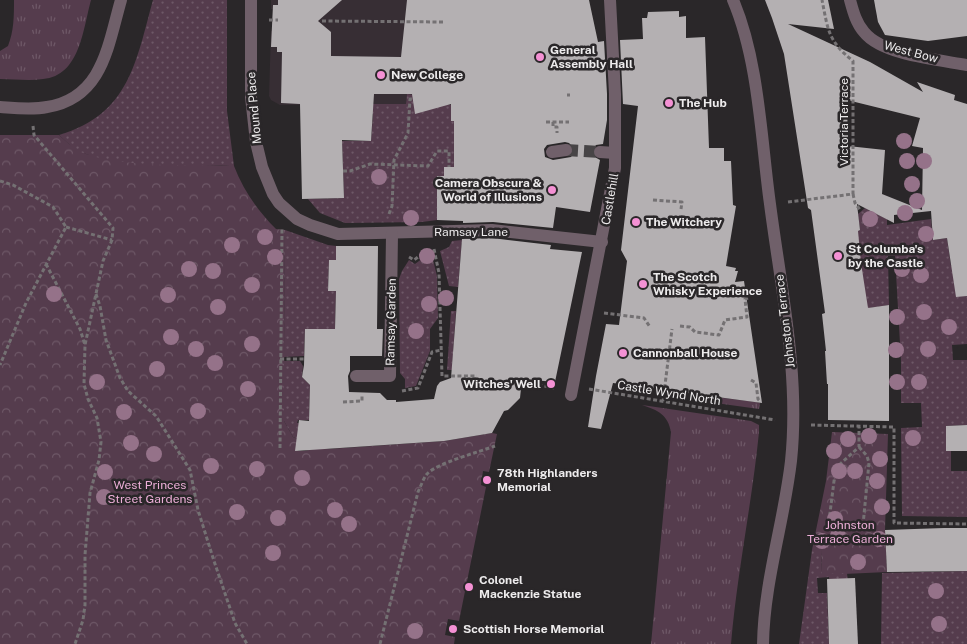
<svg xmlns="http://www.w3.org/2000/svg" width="967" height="644" viewBox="0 0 967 644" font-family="'Public Sans',sans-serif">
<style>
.built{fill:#372e34}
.grass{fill:url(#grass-tufts)}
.forest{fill:url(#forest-crowns)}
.garden{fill:url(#garden-dots)}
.building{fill:#b4b0b2;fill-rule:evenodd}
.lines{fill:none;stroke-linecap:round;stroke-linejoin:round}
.minor-tunnel{stroke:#474446;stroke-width:12;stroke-dasharray:12 6;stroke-linecap:butt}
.path{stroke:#747173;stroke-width:3;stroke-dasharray:4 2.5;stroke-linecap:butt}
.minor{stroke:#70606a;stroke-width:12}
.tree{fill:#957289}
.poi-dot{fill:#f491d4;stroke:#2a2729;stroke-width:2}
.labels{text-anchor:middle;stroke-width:5;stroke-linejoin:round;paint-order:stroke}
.poi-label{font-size:12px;font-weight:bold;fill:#edebec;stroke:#2a2729;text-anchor:start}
.street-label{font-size:12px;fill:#edebec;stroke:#2a2729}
.park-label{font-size:12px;fill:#edafd8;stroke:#2a2729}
</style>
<defs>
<pattern id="grass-tufts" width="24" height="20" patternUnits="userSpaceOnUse" patternTransform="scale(1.25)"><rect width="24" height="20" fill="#553c4d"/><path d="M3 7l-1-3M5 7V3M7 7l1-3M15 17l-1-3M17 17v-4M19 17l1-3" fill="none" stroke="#6e5867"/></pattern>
<pattern id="forest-crowns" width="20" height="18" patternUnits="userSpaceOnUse" patternTransform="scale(1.25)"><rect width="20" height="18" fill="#553c4d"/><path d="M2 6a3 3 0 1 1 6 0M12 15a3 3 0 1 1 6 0" fill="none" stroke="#6e5867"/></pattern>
<pattern id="garden-dots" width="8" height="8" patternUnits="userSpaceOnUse" patternTransform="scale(1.25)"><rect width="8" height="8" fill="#553c4d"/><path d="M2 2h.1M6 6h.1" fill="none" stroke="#6e5867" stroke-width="1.8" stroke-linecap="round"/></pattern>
</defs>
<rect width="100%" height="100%" fill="#2a2729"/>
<!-- built -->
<polygon class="built" points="271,0 483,0 499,174 444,176 444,167 454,167 454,121 451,121 451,105 432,104 407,95 406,104 280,105 271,100 269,96 271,31 277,31 278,9 271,9"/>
<!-- grass -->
<g class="grass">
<path d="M14,0h77c-8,29 -11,76 -48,79 -14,2 -29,0 -43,0v-28l8,-5c6,-15 6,-30 6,-46z"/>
<polygon points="691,394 756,402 760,403 759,409 694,400"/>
<path d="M642,405l109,16 8,4v7c-7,71 -22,141 -28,212h-80l20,-212c-3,-17 -13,-22 -29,-27z"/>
</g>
<!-- forest -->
<g class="forest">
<path d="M0,135h59l10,9 17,10 59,9 89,3c9,24 24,45 42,63l9,1 -1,191 9,16 7,3 -4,4 2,7c11,1 17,-5 31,-2l115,-8 48,-8 5,1 -8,38 -6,-1 -2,14 5,2 -27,134 -11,-2 -3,16 10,2 -1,7h-454z"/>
<polygon points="832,432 888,434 885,530 887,572 822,575 821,550 812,550 826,481"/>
</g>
<!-- garden -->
<g class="garden">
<path d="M153,0h74v111l7,55c-39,-1 -124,2 -157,-16 -7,-4 -12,-10 -18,-15 71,-21 77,-74 94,-135z"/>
<polygon points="407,94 414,95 431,104 451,105 451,120 454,121 454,167 445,167 444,176 437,176 437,220 422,222 345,223 320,213 308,199 344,198 342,141 371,141 373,114 354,114 354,104 406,104"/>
<polygon points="865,208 887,219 887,225 931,219 933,240 947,238 951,266 967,264 967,344 952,345 953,360 967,360 967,425 946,426 946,451 951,451 951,471 967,471 967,517 902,516 901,428 922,427 921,403 901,403 901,361 895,256 888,256 889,305 864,309 863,278 858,263 862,262 861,259 858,260 859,244 854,231 860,230 858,214"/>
<polygon points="285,230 328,245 336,246 336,260 329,260 328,291 336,291 335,329 305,329 304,356 284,357"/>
<polygon points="462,240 458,287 449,286 440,251 449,247 452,241"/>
<polygon points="431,252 437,276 438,318 430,329 430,351 416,386 405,388 405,379 400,373 399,279 402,271 409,260 415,264"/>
<polygon points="451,311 456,311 452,370 447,370"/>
<polygon points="284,361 300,361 303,366 302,377 310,385 309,420 298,420 297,423 300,423 300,440 293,437 284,421"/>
<polygon points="821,549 822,574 847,573 848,584 830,585 829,577 817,578 818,593 827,593 829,644 799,644 812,550"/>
<polygon points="967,571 967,644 881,644 882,573"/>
</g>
<!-- building -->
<g class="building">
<path d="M278,0h64l-24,21 13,11v24l70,1 6,-57h182l9,42 6,-1 3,53v26l-4,24 -7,1 -4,6 1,5 7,4 -10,52 -34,-5 -3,21 -60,-6 -30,1v-2l-26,-1v-44h7v-9h10v-46h-3v-17l-36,10 -3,-20h-38l-3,47 -29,-1 2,58 -42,1 -2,-95 -19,-1 1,-51h-5v-5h-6l2,-42h5zM565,142l4,1 5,5v5l-3,4 -18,3 -8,-3 -1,-8 3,-4z"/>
<path d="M765,0h63l6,29 -46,-5 82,38 53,30 -6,-10 38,13 -1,5 13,4v192l-11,1 -9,-59 -14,2 -2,-29 -37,4v8l-37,-19 3,26 -2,1 3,32 7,45 21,-3v116l-61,-1v-36h-1l-2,-33h1l-4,-37 3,-1 -14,-103 -3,-2 -24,-154 -12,-36zM847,100l73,18 -8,28 11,2 -1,62 -40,-16 3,-44 -37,-4z"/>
<polygon points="874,0 967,0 967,36 928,41 885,35 878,22"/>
<polygon points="679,11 679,17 686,16 686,38 705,37 709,148 724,148 724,161 731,161 733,205 736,206 726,266 736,268 735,271 738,271 735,282 744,281 762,403 613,383 601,429 588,427 596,376 606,324 619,325 627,261 621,250 638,106 623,104 620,40 643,39 642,18 647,18 648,12"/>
<polygon points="492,238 551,245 550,249 582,252 555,382 522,379 520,398 508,410 504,411 492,433 444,441 295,451 299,420 309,421 310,385 302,377 304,365 305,329 335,329 336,291 328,291 329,260 336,260 336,246 378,246 377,329 383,329 382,356 350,356 350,371 348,376 349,392 380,393 387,400 396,400 396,402 434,399 437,386 440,382 451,378 462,239"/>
<polygon points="967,425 967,451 946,451 946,426"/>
<polygon points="944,528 967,528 967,571 887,572 885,530"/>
<polygon points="855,578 858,644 829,644 827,579"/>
</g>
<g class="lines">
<!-- minor-tunnel -->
<polyline class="minor-tunnel" points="566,150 600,152"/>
<!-- path -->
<g class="path">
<polyline points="269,20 278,20"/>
<polyline points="322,21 445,22"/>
<polyline points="567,95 570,95"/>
<polyline points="546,122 569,122"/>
<polyline points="553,122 553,127 557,127 557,133"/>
<polyline points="33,126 34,135 113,228 112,240 103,261 85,345 84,384 88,399 97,418 101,442 99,460 90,493 85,555 85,605 83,620 75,644"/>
<polyline points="343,171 350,171 370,164 428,166 437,151 449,151 449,167"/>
<polyline points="0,181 13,185 53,207 66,227 26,303 0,365"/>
<polyline points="853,194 855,203 861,211"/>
<polyline points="653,200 682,202 681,209"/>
<path d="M788,202l65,-8v-133c-25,-20 -25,-31 -31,-61"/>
<polyline points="389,214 392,206 394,160 408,133 410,99 414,99"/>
<polyline points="66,227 112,240"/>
<polyline points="434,249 439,273 442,376 477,376"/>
<polyline points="409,257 414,260 426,251"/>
<polyline points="46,264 80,329 85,345"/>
<polyline points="96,294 100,306 106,340 120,378 128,391 156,416 190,470 198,510 214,561 235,623 247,644"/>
<polyline points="604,313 644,318 650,327"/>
<polyline points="680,326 690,327 695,332 719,335 725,320 747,317 745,299 748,298"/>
<polyline points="649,350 649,353 669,353"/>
<polyline points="280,359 305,359"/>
<polyline points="751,380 756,383 758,399 760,401"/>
<polyline points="519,381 554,388"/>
<polyline points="589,389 775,420"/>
<polyline points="402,391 418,388 432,352 441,350"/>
<polyline points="663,401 672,329"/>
<polyline points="343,402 362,401 362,394"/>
<polyline points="811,425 894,427 894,523 967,524"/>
<polyline points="859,447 867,456 869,463 863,525"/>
<polyline points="280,448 282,229"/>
<polyline points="835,526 829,521 834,481 838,466 859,447 859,427"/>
<path d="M380,644l38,-152c3,-6 5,-13 9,-18 10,-11 52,-22 68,-28"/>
</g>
<!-- minor -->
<g class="minor">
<polyline points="251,0 251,97 256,142 262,167 273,194 279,203 297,219 310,225 338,234 492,230 602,242"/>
<path d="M733,0c26,61 28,139 37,204 11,85 30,171 21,257 -7,61 -27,121 -28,183"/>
<path d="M850,0c3,11 6,23 14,32 18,23 75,28 103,33"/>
<path d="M0,107c15,1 32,3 47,0 56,-9 61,-62 74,-107"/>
<polyline points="552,152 566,150"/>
<polyline points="600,152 615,153"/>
<polyline points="356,376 390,376 392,234"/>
<polyline points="571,395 615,168 615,94 610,0"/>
</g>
</g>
<!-- trees -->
<g class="tree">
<circle cx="904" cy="141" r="8"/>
<circle cx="907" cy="161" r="8"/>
<circle cx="924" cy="161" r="8"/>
<circle cx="379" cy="177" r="8"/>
<circle cx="912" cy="184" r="8"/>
<circle cx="917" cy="201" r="8"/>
<circle cx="905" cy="213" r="8"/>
<circle cx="411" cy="218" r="8"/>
<circle cx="870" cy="219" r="8"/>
<circle cx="926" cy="234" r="8"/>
<circle cx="265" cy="237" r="8"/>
<circle cx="232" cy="245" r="8"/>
<circle cx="427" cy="256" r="8"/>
<circle cx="275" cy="257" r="8"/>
<circle cx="189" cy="269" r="8"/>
<circle cx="902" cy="269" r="8"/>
<circle cx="213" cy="271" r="8"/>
<circle cx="921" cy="275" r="8"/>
<circle cx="252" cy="285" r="8"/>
<circle cx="54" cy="294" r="8"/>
<circle cx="168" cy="295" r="8"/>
<circle cx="446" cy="298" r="8"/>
<circle cx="429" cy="304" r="8"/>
<circle cx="218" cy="307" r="8"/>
<circle cx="924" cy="312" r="8"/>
<circle cx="897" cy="317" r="8"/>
<circle cx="949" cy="327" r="8"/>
<circle cx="416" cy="331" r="8"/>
<circle cx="171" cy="337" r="8"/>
<circle cx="252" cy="344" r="8"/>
<circle cx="196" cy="349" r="8"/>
<circle cx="928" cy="349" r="8"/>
<circle cx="896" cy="350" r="8"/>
<circle cx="215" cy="363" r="8"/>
<circle cx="157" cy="369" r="8"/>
<circle cx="97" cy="382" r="8"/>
<circle cx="897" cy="382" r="8"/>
<circle cx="919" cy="382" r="8"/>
<circle cx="248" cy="389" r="8"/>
<circle cx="198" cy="411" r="8"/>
<circle cx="124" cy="412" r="8"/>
<circle cx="869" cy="436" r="8"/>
<circle cx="913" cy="438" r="8"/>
<circle cx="848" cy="439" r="8"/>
<circle cx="131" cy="443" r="8"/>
<circle cx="834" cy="451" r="8"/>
<circle cx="154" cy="454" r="8"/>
<circle cx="880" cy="459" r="8"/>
<circle cx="211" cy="466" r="8"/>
<circle cx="257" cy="469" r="8"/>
<circle cx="839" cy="471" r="8"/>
<circle cx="855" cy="471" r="8"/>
<circle cx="105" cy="472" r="8"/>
<circle cx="302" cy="478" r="8"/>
<circle cx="877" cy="481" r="8"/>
<circle cx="104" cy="497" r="8"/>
<circle cx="882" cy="507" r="8"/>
<circle cx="335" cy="510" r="8"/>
<circle cx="237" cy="512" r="8"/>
<circle cx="278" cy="518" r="8"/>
<circle cx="835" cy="519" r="8"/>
<circle cx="349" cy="524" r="8"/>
<circle cx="838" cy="536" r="8"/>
<circle cx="879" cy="539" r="8"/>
<circle cx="822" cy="541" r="8"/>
<circle cx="273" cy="553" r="8"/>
<circle cx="858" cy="562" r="8"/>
<circle cx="936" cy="591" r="8"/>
<circle cx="939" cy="624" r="8"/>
<circle cx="415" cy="631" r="8"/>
</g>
<!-- markers -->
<g class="poi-dot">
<circle cx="540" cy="57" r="5"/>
<circle cx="381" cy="75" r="5"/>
<circle cx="669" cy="103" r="5"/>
<circle cx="552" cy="190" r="5"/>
<circle cx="636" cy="222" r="5"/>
<circle cx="838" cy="256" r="5"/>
<circle cx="643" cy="284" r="5"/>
<circle cx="623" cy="353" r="5"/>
<circle cx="551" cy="384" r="5"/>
<circle cx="487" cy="480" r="5"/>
<circle cx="469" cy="587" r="5"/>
<circle cx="453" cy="629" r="5"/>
</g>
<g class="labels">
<!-- poi labels -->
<g class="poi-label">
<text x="550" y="54">General<tspan x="550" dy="14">Assembly Hall</tspan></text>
<text x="391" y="79">New College</text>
<text x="679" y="107">The Hub</text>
<text x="542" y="187" text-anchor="end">Camera Obscura &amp;<tspan x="542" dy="14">World of Illusions</tspan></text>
<text x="646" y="226">The Witchery</text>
<text x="848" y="253">St Columba's<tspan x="848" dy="14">by the Castle</tspan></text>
<text x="653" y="281">The Scotch<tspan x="653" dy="14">Whisky Experience</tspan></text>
<text x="633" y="357">Cannonball House</text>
<text x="541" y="388" text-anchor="end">Witches' Well</text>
<text x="497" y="477">78th Highlanders<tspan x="497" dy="14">Memorial</tspan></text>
<text x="479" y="584">Colonel<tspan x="479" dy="14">Mackenzie Statue</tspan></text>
<text x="463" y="633">Scottish Horse Memorial</text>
</g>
<!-- street labels -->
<g class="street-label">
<text transform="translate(911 52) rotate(15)" y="4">West Bow</text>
<text transform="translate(254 108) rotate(-95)" y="4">Mound Place</text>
<text transform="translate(844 122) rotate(-90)" y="4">Victoria Terrace</text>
<text transform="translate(610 199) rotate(-80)" y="4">Castlehill</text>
<text x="471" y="236">Ramsay Lane</text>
<text transform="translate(785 321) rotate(-97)" y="4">Johnston Terrace</text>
<text transform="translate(391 322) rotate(-89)" y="4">Ramsay Garden</text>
<text transform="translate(669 393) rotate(9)" y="4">Castle Wynd North</text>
</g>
<!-- park labels -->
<g class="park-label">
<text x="150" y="489">West Princes<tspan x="150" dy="14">Street Gardens</tspan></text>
<text x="850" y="529">Johnston<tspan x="850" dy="14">Terrace Garden</tspan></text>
</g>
</g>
</svg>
